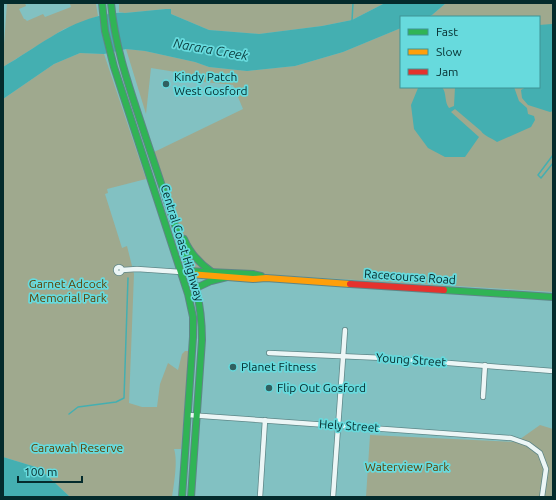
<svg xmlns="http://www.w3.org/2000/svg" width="556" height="500" viewBox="0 0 556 500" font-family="Ubuntu,sans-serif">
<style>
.green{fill:#9fa98e}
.water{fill:#44afb1}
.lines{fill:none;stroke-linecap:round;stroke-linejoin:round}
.stream{stroke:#44afb1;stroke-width:1.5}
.street-casing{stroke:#5e8687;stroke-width:6}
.fast-casing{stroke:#5e8687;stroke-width:8}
.slow-casing{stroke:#5e8687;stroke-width:8}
.jam-casing{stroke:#5e8687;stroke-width:8}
.street{stroke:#ecf6f6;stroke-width:4.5}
.fast{stroke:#30b455;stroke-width:6}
.slow{stroke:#ff9f0a;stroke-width:6}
.jam{stroke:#e5322d;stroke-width:6}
.poi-dot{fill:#306060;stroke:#67dadd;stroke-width:1.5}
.labels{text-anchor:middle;stroke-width:3.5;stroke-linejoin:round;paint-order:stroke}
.poi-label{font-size:12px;fill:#042b2c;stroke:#67dadd;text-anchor:start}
.street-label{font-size:12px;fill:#042b2c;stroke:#67dadd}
.park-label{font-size:12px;fill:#5f4105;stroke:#67dadd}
.water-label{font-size:13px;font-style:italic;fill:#0e4445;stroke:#67dadd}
</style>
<rect width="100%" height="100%" fill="#82c1c2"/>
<!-- green -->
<g class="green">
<polygon points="7,3 25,3 26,6 19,9 24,19 25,19 27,21 43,14 45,17 71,7 70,4 71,3 94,3 96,4 98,16 64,29 3,67 3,45 4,44"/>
<polygon points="119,3 385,3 352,20 322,26 259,34 209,30 171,14 171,9 166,9 125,13 119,12"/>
<polygon points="446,3 553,3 553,292 193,270 152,153 243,109 233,85 185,80 182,73 151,68 146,114 126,49 145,51 195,62 209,67 247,71 295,66 343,52 401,28 401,87 539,87 539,17 428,17 432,15"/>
<path d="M80,53l24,1 42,125 -39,10 1,4 -3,1 17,54 5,-2 7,28 -5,129 13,4h15l3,-23 8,-21 10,7 4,-16 3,-3h4l-8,98h-7c4,11 0,35 -2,48h-102l-31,-29 -36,-11v-358l51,-35z"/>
<polygon points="540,425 553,429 553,497 366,497 370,435 516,442"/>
</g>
<!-- water -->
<g class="water">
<path d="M385,3h61l-14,12 -4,2h-27v11l-58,24 -48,14 -48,5 -38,-4 -14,-5 -50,-11 -19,-2 -22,5 -24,-1 -26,11 -51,35v-32c33,-19 62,-44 100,-52 8,-1 14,-3 22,-2l41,-4h5v5l38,16 50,4 63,-8 30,-6z"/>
<polygon points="552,24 553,24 553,111 550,112 528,105 522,98 521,90 526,87 539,87 539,25"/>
<path d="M420,87h22c5,6 2,15 7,21l5,-2 1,-19h59l5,14 8,7 1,6 6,2 1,4 -4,7 -34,15c-4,-3 -14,-7 -16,-11l-26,-22 -4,3 28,25 -14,20h-20l-17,-9 -14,-19 -3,-24 7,-17z"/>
<polygon points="3,457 39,468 70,497 3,497"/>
</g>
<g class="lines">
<!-- stream -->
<g class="stream">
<polyline points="352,21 353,3"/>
<polyline points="553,155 538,175 541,178 553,163"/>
<polyline points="69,414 78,407 116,402 124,398 128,278"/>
</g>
<defs>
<g id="street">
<circle cx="119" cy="270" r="3"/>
<polyline points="122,270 137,269 181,272"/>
<polyline points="269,353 384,358 553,371"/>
<polyline points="483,397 485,365"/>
<polyline points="188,415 511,438 528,444 540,453 546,469 542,497"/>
<polyline points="260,497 265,420"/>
<polyline points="333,497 345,330"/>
</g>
<g id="fast">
<polyline points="102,3 105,31 114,67 188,294 193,317 193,337 182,497"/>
<path d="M111,3c4,46 20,89 34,132 17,51 34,102 51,153 4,17 6,34 6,52l-11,157"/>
<path d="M184,239c6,14 15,24 28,33"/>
<polyline points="186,271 253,274 261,276"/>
<polyline points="196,288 211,281 227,277"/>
<polyline points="444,290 553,297"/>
</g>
<polyline id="slow" points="189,274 253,279 266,278 350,284"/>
<polyline id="jam" points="350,284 444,290"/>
</defs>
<!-- street casing -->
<use href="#street" class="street-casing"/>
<!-- fast casing -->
<use href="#fast" class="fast-casing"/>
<!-- slow casing -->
<use href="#slow" class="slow-casing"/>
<!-- jam casing -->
<use href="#jam" class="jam-casing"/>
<!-- street -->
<use href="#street" class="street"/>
<!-- fast -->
<use href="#fast" class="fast"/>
<!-- slow -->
<use href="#slow" class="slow"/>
<!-- jam -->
<use href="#jam" class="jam"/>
</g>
<!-- markers -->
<g class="poi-dot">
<circle cx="166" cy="84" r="4"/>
<circle cx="233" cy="367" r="4"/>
<circle cx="269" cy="388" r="4"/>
</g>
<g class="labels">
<!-- poi labels -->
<g class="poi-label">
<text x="174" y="81">Kindy Patch<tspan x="174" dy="14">West Gosford</tspan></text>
<text x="241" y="371">Planet Fitness</text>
<text x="277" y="392">Flip Out Gosford</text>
</g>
<!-- street labels -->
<g class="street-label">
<text transform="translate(182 243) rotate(73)" y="4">Central Coast Highway</text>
<text transform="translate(410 277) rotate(4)" y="4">Racecourse Road</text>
<text transform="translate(411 360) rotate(4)" y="4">Young Street</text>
<text transform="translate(349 426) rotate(4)" y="4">Hely Street</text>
</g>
<!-- park labels -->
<g class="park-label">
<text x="68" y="288">Garnet Adcock<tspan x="68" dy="14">Memorial Park</tspan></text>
<text x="77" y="452">Carawah Reserve</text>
<text x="407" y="471">Waterview Park</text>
</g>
<!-- water labels -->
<g class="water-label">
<text transform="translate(211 49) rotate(10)" y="5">Narara Creek</text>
</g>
</g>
<!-- border -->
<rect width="556" height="500" fill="none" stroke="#042b2c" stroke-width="8"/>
<!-- legend -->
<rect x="400" y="16" width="140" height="72" fill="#67dadd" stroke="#3f9496"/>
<rect x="408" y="29" width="20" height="6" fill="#30b455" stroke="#3f9496"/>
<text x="436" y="36" font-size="12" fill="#042b2c">Fast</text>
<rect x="408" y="49" width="20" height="6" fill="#ff9f0a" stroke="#3f9496"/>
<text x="436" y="56" font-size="12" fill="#042b2c">Slow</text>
<rect x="408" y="69" width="20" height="6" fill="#e5322d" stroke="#3f9496"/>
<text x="436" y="76" font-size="12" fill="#042b2c">Jam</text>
<!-- scale -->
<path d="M18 476v6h64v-6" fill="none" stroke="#042b2c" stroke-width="2"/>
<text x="24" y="476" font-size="12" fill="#042b2c" stroke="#67dadd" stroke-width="3" paint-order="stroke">100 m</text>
</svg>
